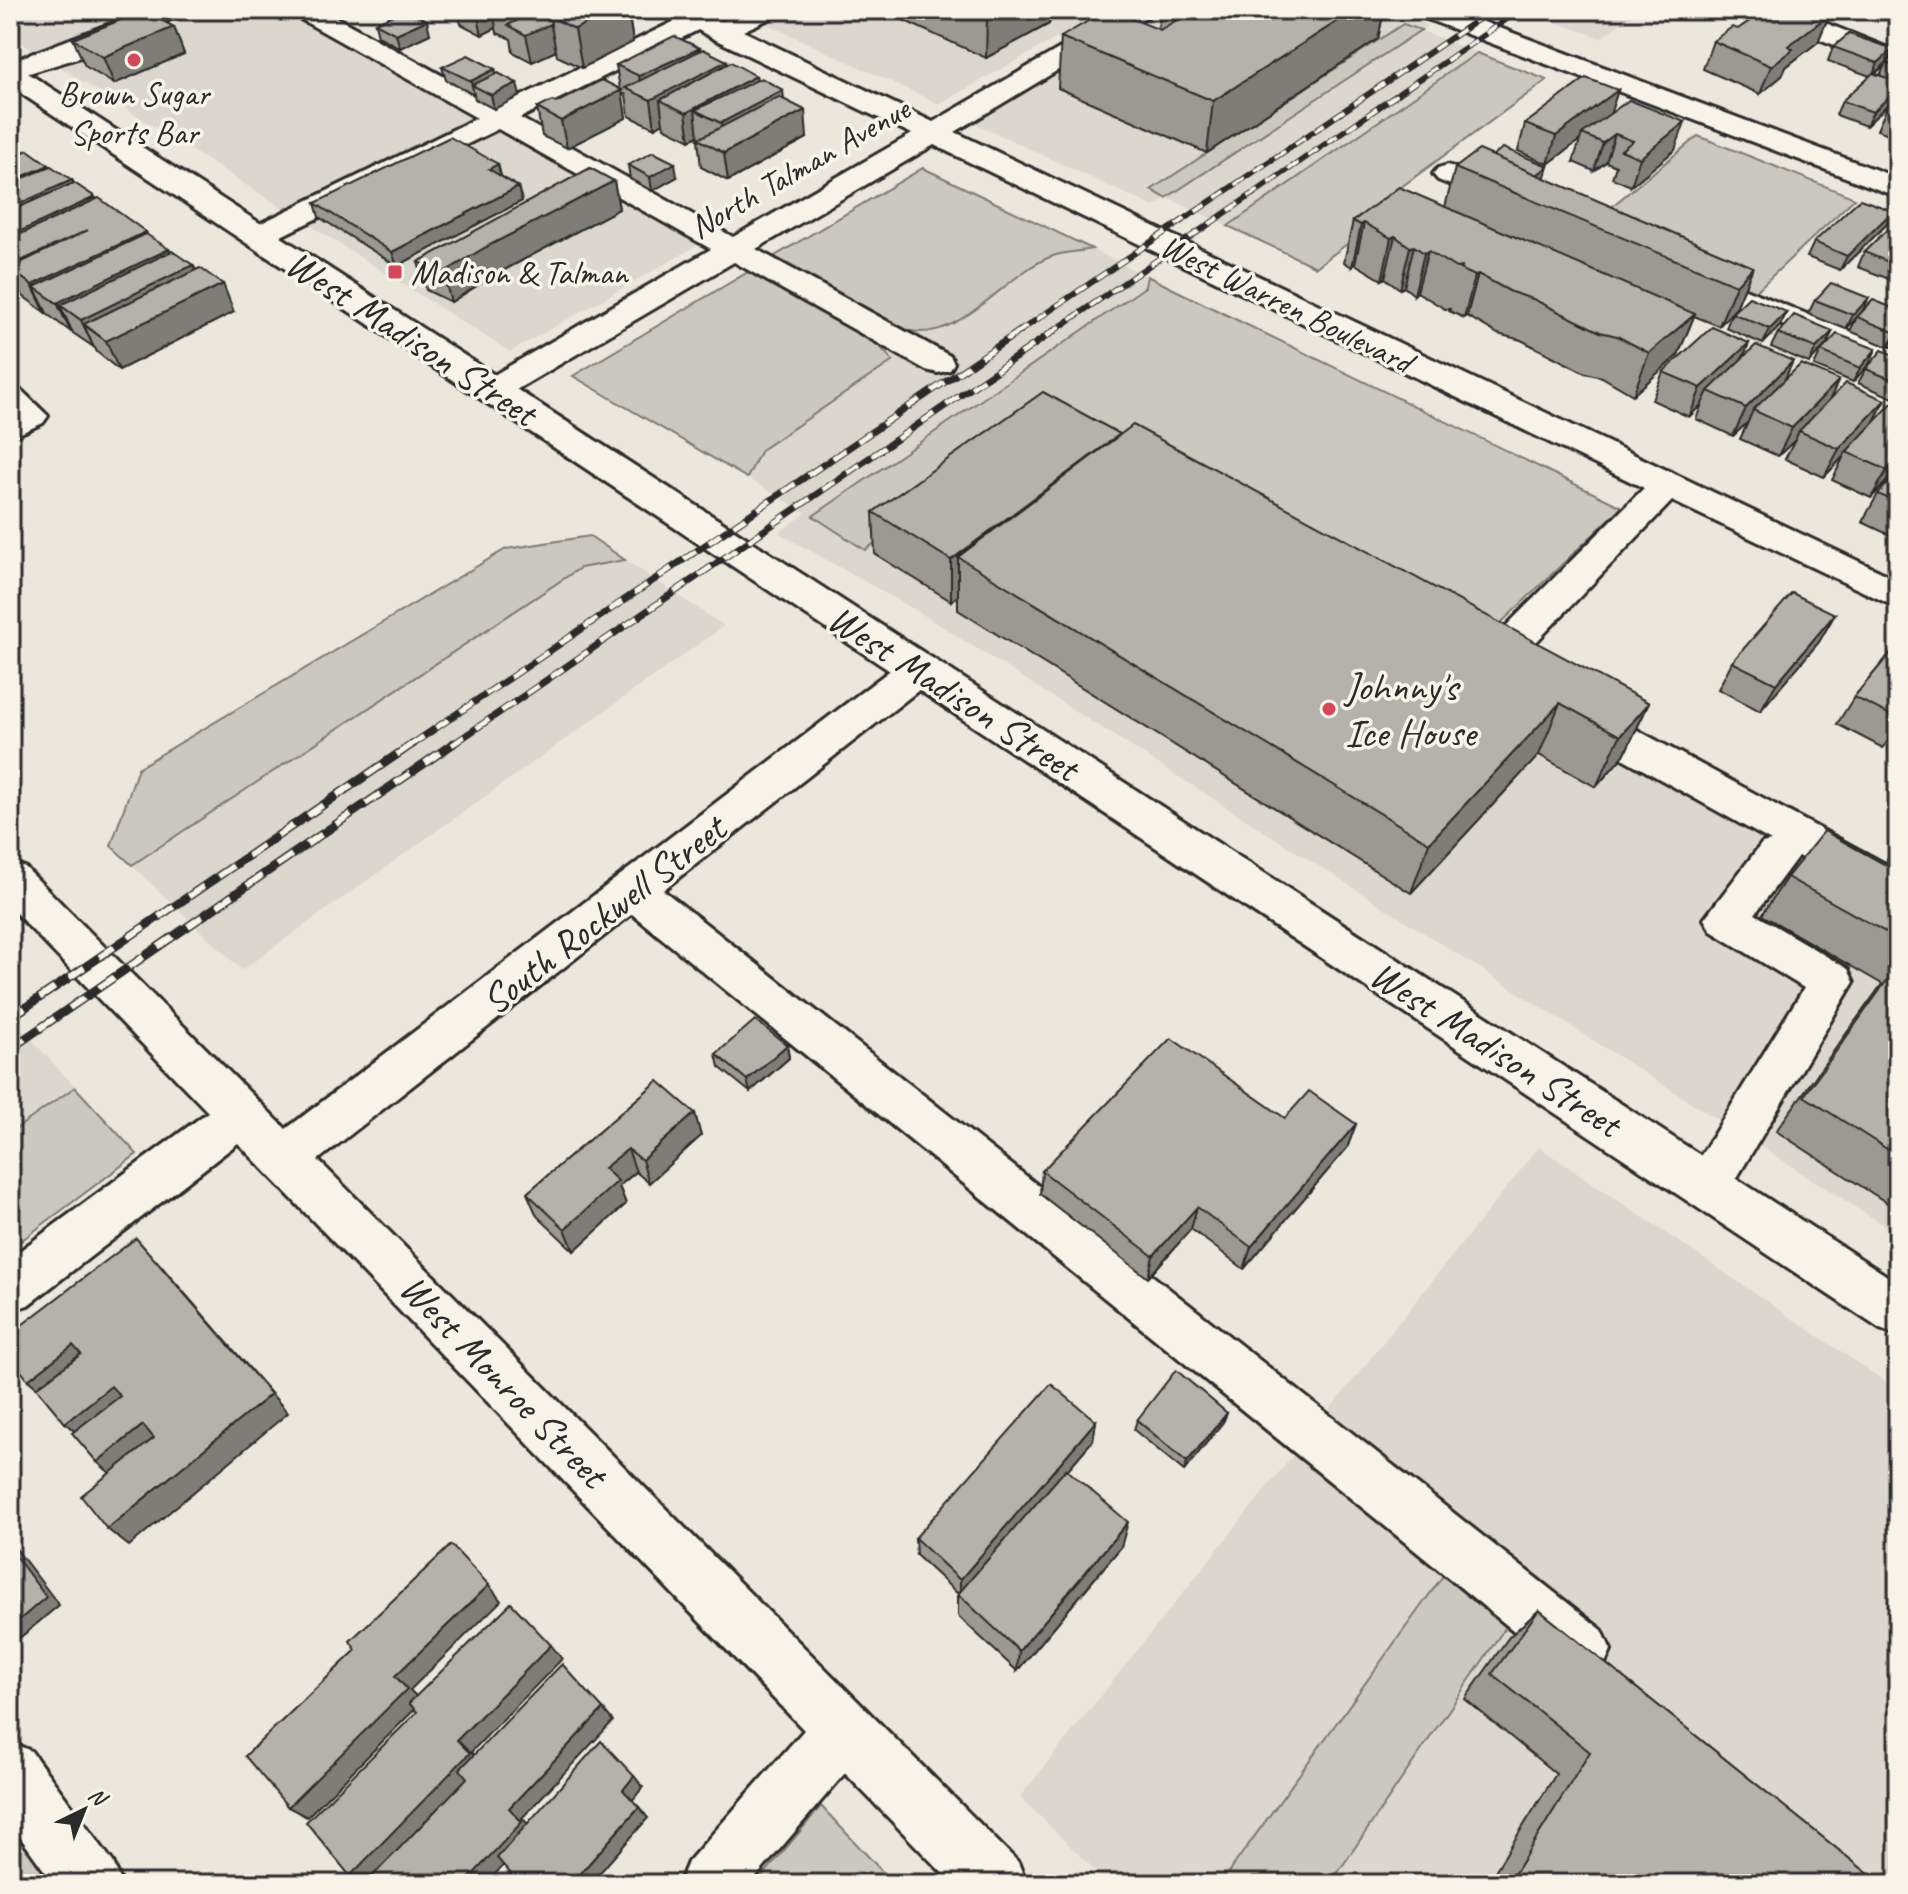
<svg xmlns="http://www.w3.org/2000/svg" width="1908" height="1894" viewBox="0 0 1908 1894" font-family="Caveat,sans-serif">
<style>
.built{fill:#dbd7ce}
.green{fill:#cbc8bf;stroke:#7b7a75;stroke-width:2}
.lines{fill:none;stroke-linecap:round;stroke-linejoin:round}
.minor-casing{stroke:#2b2b2b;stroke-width:6}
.major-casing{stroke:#2b2b2b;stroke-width:6}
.minor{fill:#f7f3e8;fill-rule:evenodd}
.major{fill:#f7f3e8;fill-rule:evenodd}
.rail-far2-casing{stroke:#2b2b2b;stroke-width:6}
.rail-far1-casing{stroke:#2b2b2b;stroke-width:7}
.rail-casing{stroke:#2b2b2b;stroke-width:9}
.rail-far2{stroke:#f7f3e8;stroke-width:4;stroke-dasharray:12;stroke-linecap:butt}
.rail-far1{stroke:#f7f3e8;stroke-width:5;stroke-dasharray:15;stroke-linecap:butt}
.rail{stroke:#f7f3e8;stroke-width:6;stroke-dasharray:18;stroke-linecap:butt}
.wall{fill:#9c9993;stroke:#2b2b2b;stroke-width:2;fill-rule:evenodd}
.shaded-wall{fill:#7f7d78;stroke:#2b2b2b;stroke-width:2}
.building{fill:#b5b2ab;stroke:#2b2b2b;stroke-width:2}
.poi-dot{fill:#d1495b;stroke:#f7f3e8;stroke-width:3}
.labels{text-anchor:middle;stroke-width:7;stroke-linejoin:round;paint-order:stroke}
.far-poi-label{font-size:34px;fill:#2b2b2b;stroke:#f7f3e8}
.far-street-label{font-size:34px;fill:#2b2b2b;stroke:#f7f3e8}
.street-label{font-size:40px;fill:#2b2b2b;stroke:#f7f3e8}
.poi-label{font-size:40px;fill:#2b2b2b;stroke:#f7f3e8;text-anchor:start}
</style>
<rect width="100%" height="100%" fill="#ebe7dd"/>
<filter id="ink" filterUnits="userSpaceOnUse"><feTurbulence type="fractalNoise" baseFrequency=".0125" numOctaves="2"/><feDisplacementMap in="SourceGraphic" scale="16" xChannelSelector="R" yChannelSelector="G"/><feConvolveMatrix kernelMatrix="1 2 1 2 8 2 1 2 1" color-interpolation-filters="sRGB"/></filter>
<g filter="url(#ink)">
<!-- built -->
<g class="built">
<polygon points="10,10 137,10 34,51 10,35"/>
<polygon points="195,10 304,10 714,236 510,352 58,66"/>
<polygon points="737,10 1107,10 939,104"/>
<polygon points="1167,10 1387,10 1427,25 1422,31 1547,80 1252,237 1167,198 1154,207 974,123"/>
<polygon points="1523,10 1639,10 1600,38"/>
<polygon points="1046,227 1208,306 1489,666 1898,891 1898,1234 924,615 779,533 806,513 703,452"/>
<polygon points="590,536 724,626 242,970 111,846"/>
<polygon points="10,1016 137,1154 10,1249"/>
<polygon points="1539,1147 1898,1390 1898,1884 1109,1884 1020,1797"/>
</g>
<!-- green -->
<g class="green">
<polygon points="1403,24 1421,30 1166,198 1151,190"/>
<polygon points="1477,53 1547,80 1374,207 1382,218 1316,267 1228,226"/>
<polygon points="1698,136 1855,198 1754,293 1589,225"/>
<path d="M923,168l169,81c-13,3 -30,3 -42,8 -50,20 -97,97 -155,69l-21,14 19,21 -132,89 -14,28 -174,-102z"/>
<polygon points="1147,276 1208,306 1622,507 1459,663 1066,407 865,550 813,516 1145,287"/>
<polygon points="590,536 625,560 580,568 132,865 111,846 138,768 506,549"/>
<polygon points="75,1087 137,1154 10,1249 10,1133"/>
<polygon points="1445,1573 1507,1625 1330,1884 1220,1884"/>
<polygon points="821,1806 894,1884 756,1884"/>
<polygon points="10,1823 52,1884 10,1884"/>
</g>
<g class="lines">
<defs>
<g id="minor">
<polygon points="146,10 182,10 178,16 81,57 10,79 10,62"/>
<path d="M291,10h32l176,97 178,-87 -13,-10h34l24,11 23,-11h34l-4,6 -32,15 190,91 193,-112h32l-203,122 943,448v28l-226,-107 -158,164 4,8 -5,10c-19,5 -33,1 -43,-16l5,-10 169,-169 -710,-343 -178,104 194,107 4,7 -4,7 -12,3 -12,-3 -192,-108 -230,135 -12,3 -12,-3 -5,-7 5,-7 231,-134 -213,-120 -229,113h-22l-4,-6 4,-6 230,-112 -182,-102zM698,30l14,8 200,96 -179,103 -213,-119z"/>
<polygon points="1415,10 1452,10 1898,178 1898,197 1419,16"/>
<polygon points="1757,10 1793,10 1898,52 1898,70 1761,16"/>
<polygon points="1448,165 1520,193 1524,199 1520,205 1509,208 1438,180 1433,174 1438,168"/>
<polygon points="1686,265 1898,351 1898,373 1675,281 1670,274 1675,267"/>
<polygon points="10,388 22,391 48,416 43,423 10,438"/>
<polygon points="919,655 933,659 938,669 933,679 663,890 1602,1630 1611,1650 1602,1670 1582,1679 1562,1670 632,914 318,1160 1018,1862 1027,1884 953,1884 845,1773 750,1884 679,1884 688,1862 804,1730 238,1143 28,1305 10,1311 10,1258 208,1112 10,907 10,862 25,867 286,1129 905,659"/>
<polygon points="1577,701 1591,705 1898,871 1898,908 1798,856 1755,914 1848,969 1854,982 1723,1201 1706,1208 1689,1201 1682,1186 1804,988 1711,931 1704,919 1762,843 1771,841 1563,725 1557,715 1563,705"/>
<polygon points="10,1742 31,1751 113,1862 122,1884 54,1884 10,1823"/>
</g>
<polygon id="major" points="10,66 20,68 1898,1283 1898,1336 1880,1329 10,86"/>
</defs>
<!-- minor casing -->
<use href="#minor" class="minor-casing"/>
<!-- major casing -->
<use href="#major" class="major-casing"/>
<!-- minor -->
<use href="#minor" class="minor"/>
<!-- major -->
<use href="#major" class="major"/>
<defs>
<g id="rail-far2">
<polyline points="1017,333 1492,10"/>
<polyline points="1051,333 1520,10"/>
</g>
<g id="rail-far1">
<polyline points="411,745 1020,331"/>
<polyline points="452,745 1054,331"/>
</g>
<g id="rail">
<polyline points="10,1018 414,743"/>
<polyline points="10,1049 454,743"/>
</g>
</defs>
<!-- rail-far2 casing -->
<use href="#rail-far2" class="rail-far2-casing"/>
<!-- rail-far1 casing -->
<use href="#rail-far1" class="rail-far1-casing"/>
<!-- rail casing -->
<use href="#rail" class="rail-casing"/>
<!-- rail-far2 -->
<use href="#rail-far2" class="rail-far2"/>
<!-- rail-far1 -->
<use href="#rail-far1" class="rail-far1"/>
<!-- rail -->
<use href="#rail" class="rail"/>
</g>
<!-- wall -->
<g class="wall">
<polygon points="391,10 432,10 418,16 430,34 400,48 378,36 375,23 398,13"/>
<polygon points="450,10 628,10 633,42 582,68 557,56 556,51 532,62 513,52 511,39 497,33 496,28 482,35 461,24 458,14"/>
<polygon points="881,10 1067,10 1050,19 1049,24 986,58"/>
<polygon points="1160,10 1384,10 1378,39 1207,153 1058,88 1061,37 1158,29"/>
<polygon points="1829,15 1818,42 1786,67 1782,76 1760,94 1703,69 1713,41 1738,29 1748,22 1750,17"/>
<polygon points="143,20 174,27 184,54 114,84 85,66 73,39"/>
<path d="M1833,47l60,2 -5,11 10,-9v86l-21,-7 11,-25 -22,21 -30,-11 6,-14 28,-25 -42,-15zM1885,65l-5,10 -5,-1z"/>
<polygon points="700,48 700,51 727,61 727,64 756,76 757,80 784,100 807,138 728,181 701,167 698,139 700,138 698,136 690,140 664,127 663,123 655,128 629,116 626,95 622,93 626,118 567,148 542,136 537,108 620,89 616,65"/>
<polygon points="442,67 495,69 496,74 520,96 494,109 475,99 474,95 446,80"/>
<polygon points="1618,90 1610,113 1675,150 1631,186 1612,178 1616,166 1606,162 1594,171 1573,162 1580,140 1548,164 1518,151 1525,124"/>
<polygon points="10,140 24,152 49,165 50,167 72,180 74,183 95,197 96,200 170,252 193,265 196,270 234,312 119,370 97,352 95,348 73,333 72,331 71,332 23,296 21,293 10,284"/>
<polygon points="1492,156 1548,166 1544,178 1753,267 1736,308 1719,326 1694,316 1678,355 1633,395 1602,377 1585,373 1521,340 1498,334 1467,316 1464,318 1449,311 1450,309 1445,309 1417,292 1414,295 1404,287 1400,289 1385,278 1382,280 1355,264 1352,267 1344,262 1353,221 1445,207 1455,168"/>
<polygon points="498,164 501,176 518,187 522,201 397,266 319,217 315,203"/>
<polygon points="628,165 677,177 652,191 630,179"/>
<polygon points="614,181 619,209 491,277 451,302 426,290 418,262"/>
<polygon points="1898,219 1898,270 1889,279 1858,267 1864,252"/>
<polygon points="1886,225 1840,270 1807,257 1814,242"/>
<polygon points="1815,300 1863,311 1898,310 1898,336 1888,347 1850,331 1856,319 1846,329 1808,314"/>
<polygon points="1732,313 1780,326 1763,344 1726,328"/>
<polygon points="1778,333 1826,345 1809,363 1771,347"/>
<polygon points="1749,343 1743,358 1829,400 1885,400 1873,424 1898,469 1871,498 1832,480 1844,456 1824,477 1785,459 1795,440 1778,456 1740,439 1748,422 1733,436 1696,419 1702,404 1689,417 1652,400 1663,372"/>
<polygon points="1876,349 1869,364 1853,382 1814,366 1821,351"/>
<polygon points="1898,357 1898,400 1858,383 1866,369"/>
<polygon points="1120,434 1649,703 1624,755 1596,787 1539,755 1411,893 958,610 958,596 951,601 875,554 873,512"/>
<polygon points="1898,471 1898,539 1862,522 1878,494"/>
<polygon points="1835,614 1819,642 1760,711 1718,689 1732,662"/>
<polygon points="1898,644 1898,729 1883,748 1837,724 1854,697"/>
<polygon points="1898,844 1898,866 1887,860"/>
<polygon points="1898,872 1898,1210 1776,1131 1882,984 1762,915 1787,877"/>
<polygon points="787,1045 789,1058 750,1092 719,1067 716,1054"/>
<polygon points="658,1081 701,1136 649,1183 636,1172 619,1186 626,1204 574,1251 537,1216 527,1193"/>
<polygon points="1356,1124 1347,1148 1244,1269 1191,1229 1148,1278 1040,1194 1042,1171"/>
<polygon points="1227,1413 1223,1422 1184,1471 1134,1430 1137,1420"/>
<polygon points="1096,1421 1093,1440 1067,1470 1121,1547 1017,1671 958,1616 958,1594 916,1555 915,1538"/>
<polygon points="1539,1610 1881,1884 1487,1884 1556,1774 1465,1699 1509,1637"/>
</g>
<!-- shaded-wall -->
<g class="shaded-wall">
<polygon points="410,10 432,10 412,19"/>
<polygon points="476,10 493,10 496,28 482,35"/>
<polygon points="501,10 628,10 633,42 582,68 575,29 549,16 556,51 532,62 526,35 518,31 515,17"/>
<polygon points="1002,10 1067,10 1050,19 1049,24 986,58 987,18"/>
<polygon points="1355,10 1384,10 1378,39 1207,153 1213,101"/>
<polygon points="1829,15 1818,42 1786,67 1782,76 1760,94 1771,66 1788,46"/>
<polygon points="427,20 430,34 400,48 396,34"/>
<polygon points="174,27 184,54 114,84 103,57"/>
<polygon points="700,48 703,73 727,61 730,88 660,100 663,123 655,128 651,100 642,96 639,76"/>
<polygon points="1893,49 1887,63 1886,63 1872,76 1878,63"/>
<polygon points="495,69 498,83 472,85 474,95 471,81"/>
<polygon points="756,76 759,103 783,90 786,118 724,151 721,123 695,110 698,136 690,140 686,113"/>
<polygon points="517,83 520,96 494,109 491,95"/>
<polygon points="1898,88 1898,94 1866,126 1873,112"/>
<polygon points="622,90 626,118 567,148 561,121"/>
<polygon points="1618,90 1609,118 1582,134 1580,140 1548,164 1556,136"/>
<polygon points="805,110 807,138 728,181 724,153"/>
<polygon points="1685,122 1675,150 1631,186 1640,158"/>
<polygon points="1615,134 1606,162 1594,171 1603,143"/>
<polygon points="22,149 33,172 49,165 59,186 72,180 82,203 95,197 107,225 146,232 155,256 169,249 179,272 193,265 205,293 223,284 234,312 119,370 106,341 84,325 94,348 81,320 60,305 72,331 71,332 57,303 36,288 35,289 47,313 46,314 32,285 10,268 10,152"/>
<polygon points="675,163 677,177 652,191 650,177"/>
<polygon points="498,164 501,178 489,169"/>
<polygon points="1548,166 1544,180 1530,180"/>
<polygon points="614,181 619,209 491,277 451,302 443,273 484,248"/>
<polygon points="518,187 522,201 397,266 392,252"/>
<polygon points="1893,211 1886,225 1840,270 1847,256"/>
<polygon points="1364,223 1355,264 1352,267 1361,225"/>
<polygon points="1395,236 1385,278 1382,280 1391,238"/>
<polygon points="1414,246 1404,287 1400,289 1410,247"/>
<polygon points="1428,251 1417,292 1414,295 1424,253"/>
<polygon points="1898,263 1898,270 1889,279 1896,265"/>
<polygon points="1753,267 1736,308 1719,326 1736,285"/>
<polygon points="1478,274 1467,316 1464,318 1475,276"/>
<polygon points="1869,298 1862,312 1846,329 1853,315"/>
<polygon points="1787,312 1780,326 1763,344 1770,329"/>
<polygon points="1695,314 1678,355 1633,395 1649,353"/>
<polygon points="1898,330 1898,336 1888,347 1896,333"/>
<polygon points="1833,331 1826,345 1809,363 1816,348"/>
<polygon points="1749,343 1737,371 1708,391 1702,404 1689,417 1701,388"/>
<polygon points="1876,349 1869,364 1853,382 1860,368"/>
<polygon points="1793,361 1780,390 1753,410 1748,422 1733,436 1746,408"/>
<polygon points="1839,380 1825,409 1799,431 1795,440 1778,456 1792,428"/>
<polygon points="1885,400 1870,429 1846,452 1844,456 1824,477 1839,449"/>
<polygon points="1120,434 958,557 958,596 951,601 951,560"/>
<polygon points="1898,458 1898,469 1871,498 1887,470"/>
<polygon points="1835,614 1819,642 1760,711 1776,684"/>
<polygon points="1560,703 1539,755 1411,893 1429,843"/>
<polygon points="1649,703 1624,755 1596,787 1620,736"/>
<polygon points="1898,725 1898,729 1883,748"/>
<polygon points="787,1045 789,1058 750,1092 747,1080"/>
<polygon points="695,1113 701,1136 649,1183 642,1160"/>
<polygon points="1356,1124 1347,1148 1244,1269 1251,1247"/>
<polygon points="628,1149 636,1172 619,1186 626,1204 574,1251 565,1229 604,1168"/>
<polygon points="1197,1207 1191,1229 1148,1278 1153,1256"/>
<polygon points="156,1260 288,1413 129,1546 107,1529 271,1394"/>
<polygon points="73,1345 95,1365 51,1400 28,1380"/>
<polygon points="111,1386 132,1405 87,1442 65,1423"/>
<polygon points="1227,1413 1223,1422 1184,1471 1187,1462"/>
<polygon points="1096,1421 1093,1440 960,1596 960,1580"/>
<polygon points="143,1425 163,1443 118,1480 97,1462"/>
<polygon points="1128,1522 1121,1547 1017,1671 1019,1651"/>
<polygon points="10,1541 59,1605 10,1646"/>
<polygon points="489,1585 501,1601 410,1690 422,1702 307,1817 288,1807 395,1676"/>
<polygon points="551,1645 562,1659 471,1752 483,1765 367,1884 350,1876 457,1740"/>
<polygon points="603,1709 613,1721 522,1818 535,1831 486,1884 464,1884 509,1808"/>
<polygon points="634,1776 643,1787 632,1801 623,1790"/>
<polygon points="639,1807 648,1818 590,1884 571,1884"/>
</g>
<!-- building -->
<g class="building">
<polygon points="404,10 427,20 396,34 375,23"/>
<polygon points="501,10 530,10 515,17"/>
<polygon points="539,10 562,10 549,16 551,24 526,35 508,25"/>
<polygon points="562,10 612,10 575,29 549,16"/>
<polygon points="969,10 1002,10 987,18"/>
<polygon points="1107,10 1110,10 1160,30 1194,10 1355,10 1213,101 1061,37"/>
<polygon points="1760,10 1814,10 1829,15 1788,46 1793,49 1771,66 1713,41 1732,27 1738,29 1754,18 1750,17"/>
<polygon points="133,15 143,20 154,16 174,27 103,57 73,39"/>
<polygon points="1849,34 1893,49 1878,63 1833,47"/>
<polygon points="674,36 700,48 639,76 616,65"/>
<polygon points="703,49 727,61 651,100 625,88"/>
<polygon points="1898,51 1898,67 1886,63"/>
<polygon points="468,55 495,69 471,81 442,67"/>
<polygon points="731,62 756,76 686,113 660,100"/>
<polygon points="498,73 517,83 491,95 472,85"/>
<polygon points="1873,73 1898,82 1898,88 1873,112 1842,101"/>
<polygon points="761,78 783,90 721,123 695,110"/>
<polygon points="1586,78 1618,90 1556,136 1525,124"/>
<polygon points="602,80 622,90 561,121 537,108 552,101 556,103"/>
<polygon points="1898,95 1898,105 1890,103"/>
<polygon points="779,97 805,110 724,153 698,139"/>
<polygon points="1629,100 1685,122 1640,158 1621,150 1633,141 1615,134 1603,143 1582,134"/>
<polygon points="450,137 498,164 489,169 518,187 392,252 315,203"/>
<polygon points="10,140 22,149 10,154"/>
<polygon points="1503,148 1548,166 1537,175 1492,156"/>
<polygon points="28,150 49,165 10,182 10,158"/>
<polygon points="1479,150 1753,267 1736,285 1455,168"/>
<polygon points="653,152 675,163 650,177 628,165"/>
<polygon points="51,166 72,180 10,208 10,184"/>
<polygon points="590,168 614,181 484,248 443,273 418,262"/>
<polygon points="74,183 95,197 10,236 10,211"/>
<polygon points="1399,187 1695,314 1649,353 1617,336 1600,332 1533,299 1511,292 1478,274 1475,276 1460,269 1463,267 1456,268 1428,251 1424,253 1414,246 1410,247 1395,236 1391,238 1364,223 1361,225 1353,221"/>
<polygon points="99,198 146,232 32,285 10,269 10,268 88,230 10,266 10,239"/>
<polygon points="1860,199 1893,211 1847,256 1814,242"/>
<polygon points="1898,219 1898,263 1896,265 1864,252"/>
<polygon points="146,234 169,249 57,303 34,287"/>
<polygon points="172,251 193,265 81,320 60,305"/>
<polygon points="200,268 223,284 106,341 84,324"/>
<polygon points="1831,283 1869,298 1853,315 1815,300"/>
<polygon points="1749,297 1787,312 1770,329 1732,313"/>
<polygon points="1873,300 1898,310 1898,330 1896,333 1857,317"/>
<polygon points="1794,315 1833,331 1816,348 1778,333"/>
<polygon points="1712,327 1749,343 1701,388 1663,372"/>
<polygon points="1837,334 1876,349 1860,368 1821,351"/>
<polygon points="1756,345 1793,361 1746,408 1708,391"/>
<polygon points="1882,350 1898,357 1898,382 1866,369"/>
<polygon points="1801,364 1839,380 1792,428 1753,410"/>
<polygon points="1846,383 1885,400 1839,449 1799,431"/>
<polygon points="1043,392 1120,434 951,560 873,512"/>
<polygon points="1892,403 1898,405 1898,458 1887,470 1846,452"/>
<polygon points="1133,425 1649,703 1620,736 1560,703 1429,843 958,557"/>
<polygon points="1898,471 1898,503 1878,494"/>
<polygon points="1792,593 1835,614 1776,684 1732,662"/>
<polygon points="1898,644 1898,719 1854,697"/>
<polygon points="1824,831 1898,872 1898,939 1787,877"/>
<polygon points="1898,965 1898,1156 1804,1096"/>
<polygon points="755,1020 787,1045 747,1080 716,1054"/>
<polygon points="1171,1038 1285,1118 1309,1091 1356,1124 1251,1247 1197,1207 1153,1256 1042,1171"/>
<polygon points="658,1081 695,1113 642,1160 628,1149 604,1168 618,1181 565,1229 527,1193"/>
<polygon points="136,1238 271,1394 107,1529 81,1496 154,1438 143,1425 97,1462 72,1433 120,1396 111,1386 65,1423 36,1388 81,1354 73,1345 28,1380 10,1357 10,1334"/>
<polygon points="1176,1370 1227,1413 1187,1462 1137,1420"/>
<polygon points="1051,1384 1096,1421 960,1580 915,1538"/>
<polygon points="1066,1469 1128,1522 1019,1651 958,1594"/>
<polygon points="451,1545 489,1585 395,1676 407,1689 288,1807 245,1756 356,1650 350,1641"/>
<polygon points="10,1549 46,1597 10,1628"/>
<polygon points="511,1603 551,1645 457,1740 470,1753 350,1876 306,1822 417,1712 409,1703"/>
<polygon points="1539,1610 1881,1884 1508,1884 1590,1752 1492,1674"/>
<polygon points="562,1664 603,1709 509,1808 522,1822 464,1884 365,1884 467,1778 460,1769"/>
<polygon points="601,1741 634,1776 623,1790 639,1807 571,1884 504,1884 512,1875 497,1858"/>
</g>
</g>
<!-- markers -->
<g class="poi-dot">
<circle cx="134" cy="60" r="8"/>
<rect x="387" y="264" width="16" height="16" rx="4"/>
<circle cx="1329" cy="709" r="8"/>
</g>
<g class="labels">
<!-- far-poi labels -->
<g class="far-poi-label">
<text x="134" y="105">Brown Sugar<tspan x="134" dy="39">Sports Bar</tspan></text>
<text x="411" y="284" text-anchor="start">Madison &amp; Talman</text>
</g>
<!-- far-street labels -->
<g class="far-street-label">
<text transform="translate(799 167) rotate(-30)" y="12">North Talman Avenue</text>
<text transform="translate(1287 303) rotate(26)" y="12">West Warren Boulevard</text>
</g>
<!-- street labels -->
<g class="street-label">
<text transform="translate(412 337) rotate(33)" y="14">West Madison Street</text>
<text transform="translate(954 692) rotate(33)" y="14">West Madison Street</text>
<text transform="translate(603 914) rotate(-38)" y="14">South Rockwell Street</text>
<text transform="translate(1496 1048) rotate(33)" y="14">West Madison Street</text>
<text transform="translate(504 1380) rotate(46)" y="14">West Monroe Street</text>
</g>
<!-- poi labels -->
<g class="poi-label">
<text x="1345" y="700">Johnny's<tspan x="1345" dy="46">Ice House</tspan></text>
</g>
</g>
<!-- margin -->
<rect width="1908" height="1894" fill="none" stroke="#f7f3e8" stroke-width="40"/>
<rect x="20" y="20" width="1868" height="1854" fill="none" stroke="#2b2b2b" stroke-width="3" filter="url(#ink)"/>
<!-- north arrow -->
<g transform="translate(84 1810) rotate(43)" stroke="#f7f3e8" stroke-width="6" paint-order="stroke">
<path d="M0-6L14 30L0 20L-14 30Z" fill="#2b2b2b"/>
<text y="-12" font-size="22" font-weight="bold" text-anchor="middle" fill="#2b2b2b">N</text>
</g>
</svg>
